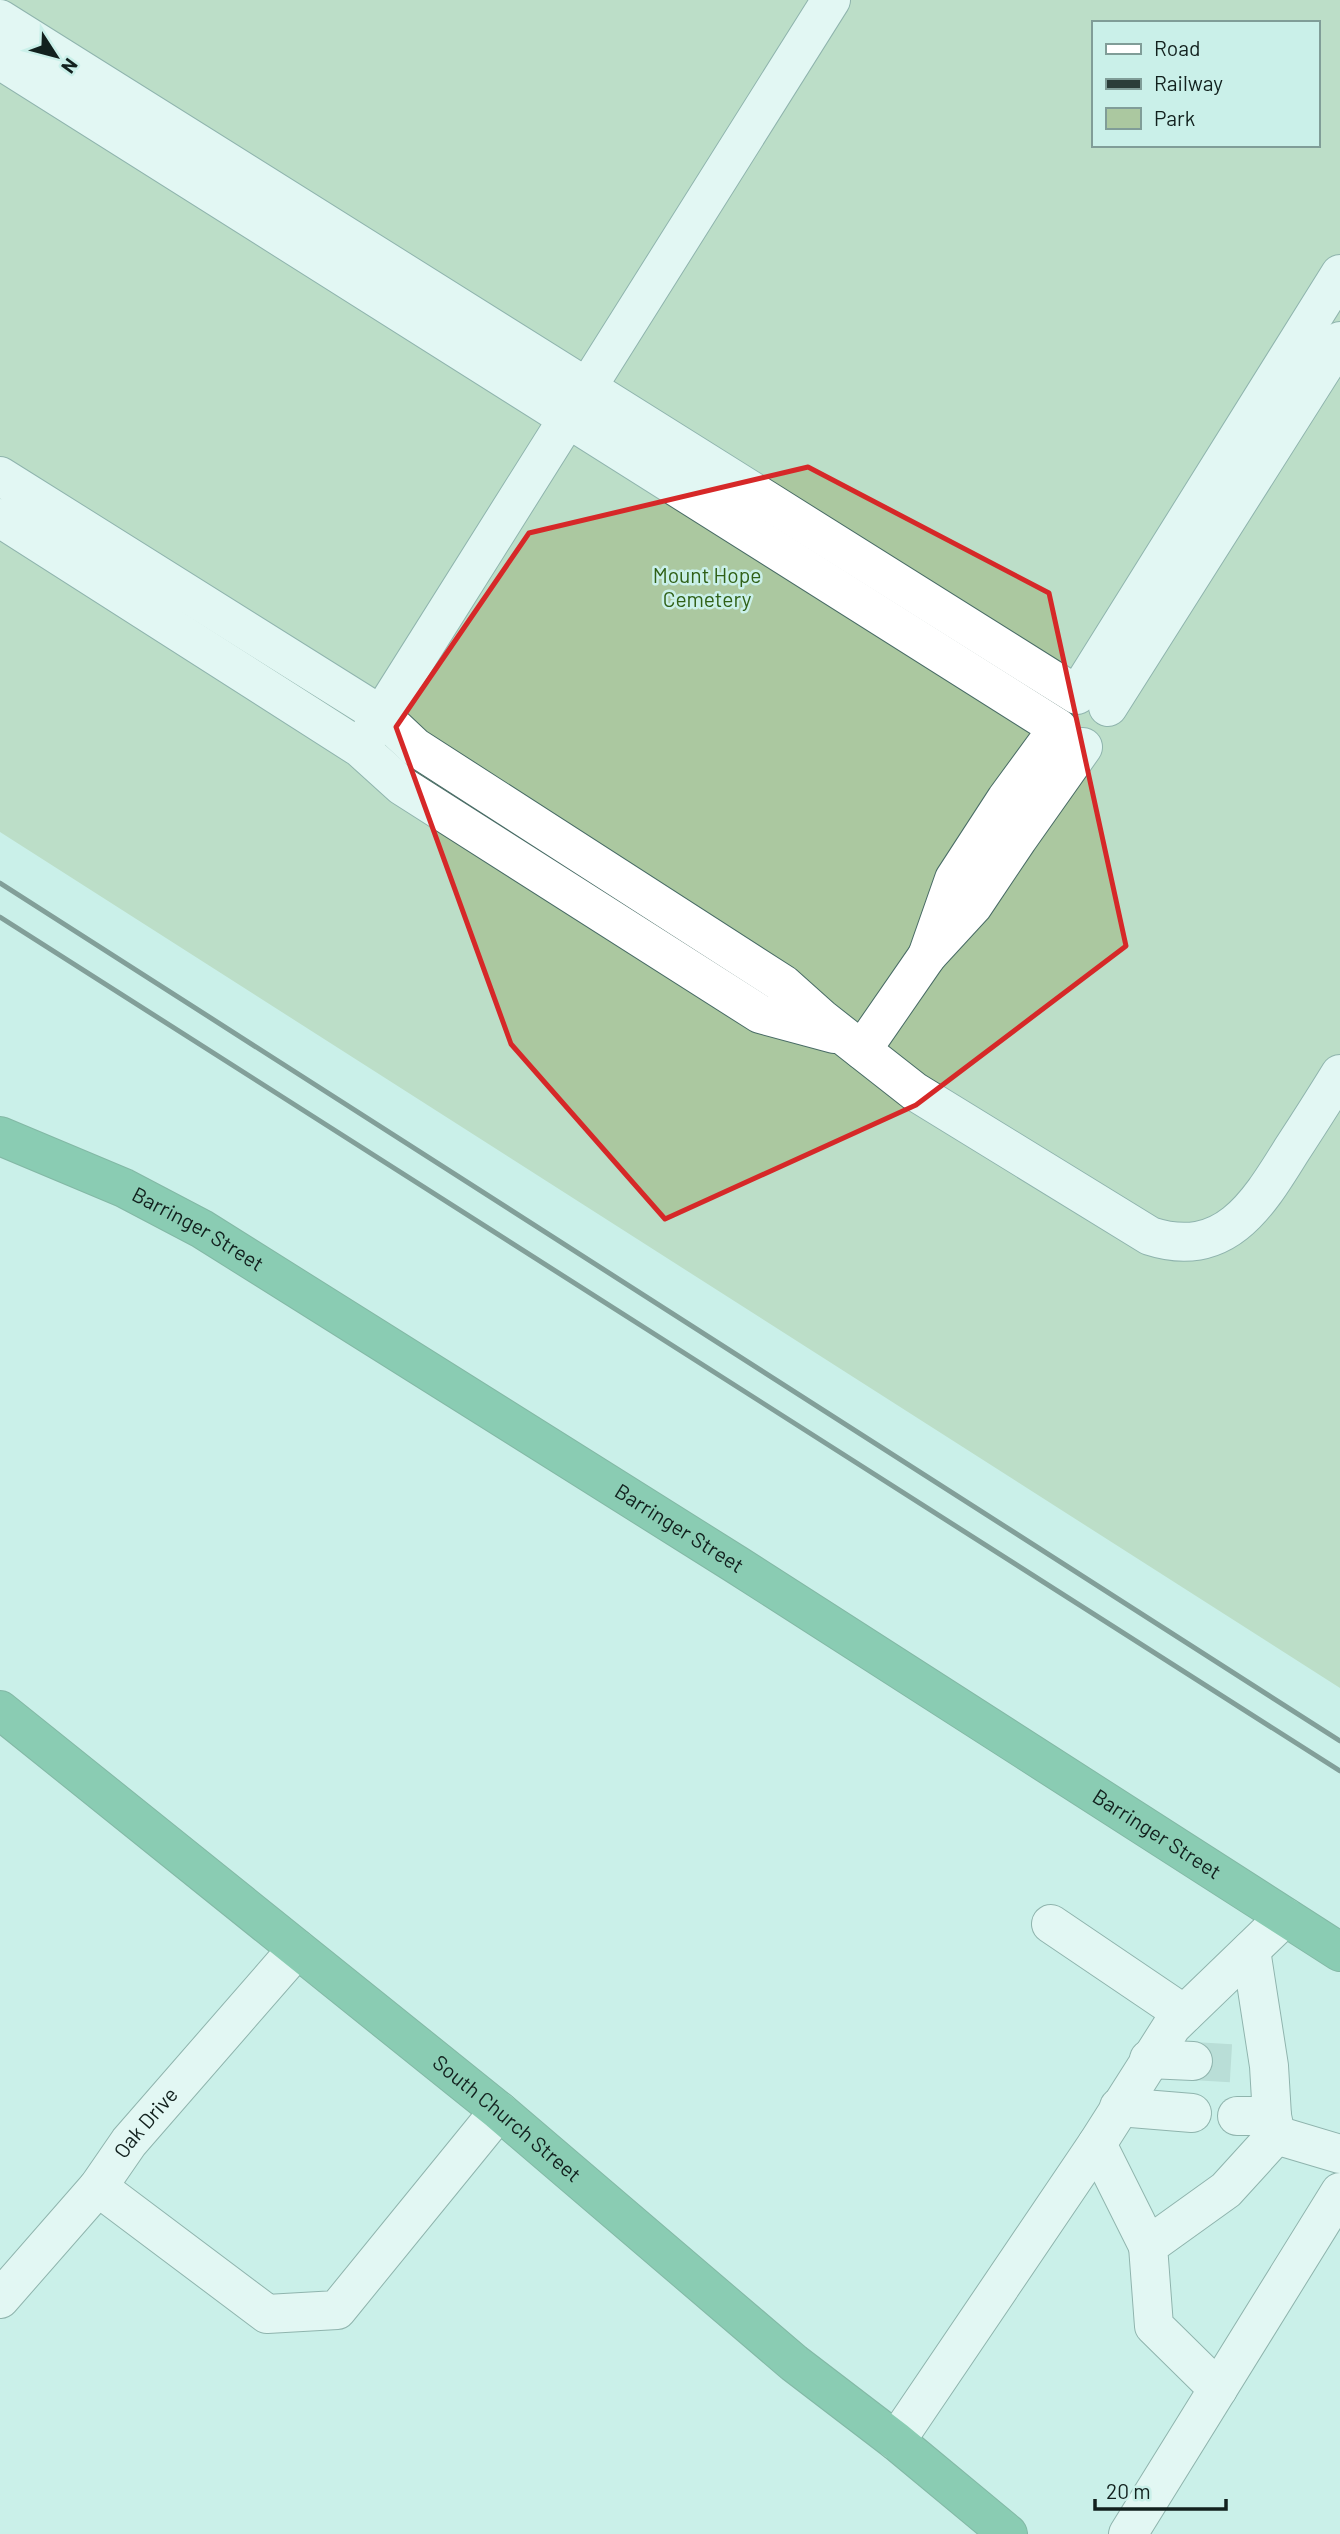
<svg xmlns="http://www.w3.org/2000/svg" width="1340" height="2534" viewBox="0 0 1340 2534" font-family="Barlow,sans-serif">
<style>
.green{fill:#abc8a0;fill-rule:evenodd}
.lines{fill:none;stroke-linecap:round;stroke-linejoin:round}
.minor-tunnel{stroke:#a5c7c0;stroke-width:38;stroke-dasharray:38 19;stroke-linecap:butt}
.minor-casing{stroke:#486b65;stroke-width:40}
.highway-casing{stroke:#2d7454;stroke-width:40}
.minor{stroke:#fff;stroke-width:38}
.highway{stroke:#3ca171;stroke-width:38}
.rail{stroke:#2b3d39;stroke-width:5}
.marked{fill:none;stroke:#d62828;stroke-width:5;stroke-linejoin:round}
.labels{text-anchor:middle;stroke-width:5;stroke-linejoin:round;paint-order:stroke}
.park-label{font-size:21px;fill:#306017;stroke:#caf0e9}
.street-label{font-size:21px;fill:#12211e;stroke:#caf0e9}
</style>
<rect width="100%" height="100%" fill="#caf0e9"/>
<!-- green -->
<path class="green" d="M0,0h1340v1688l-1340,-856zM1093,23h224v122h-224z"/>
<g class="lines">
<!-- minor-tunnel -->
<polyline class="minor-tunnel" points="1193,2061 1243,2064"/>
<defs>
<g id="minor">
<polyline points="0,19 1077,695 1340,274"/>
<polyline points="0,60 1058,728 1006,799 954,879 927,956"/>
<path d="M0,476l381,239 34,32 368,237 38,34 93,73 236,145c74,24 107,-30 141,-85 17,-26 33,-51 49,-77"/>
<polyline points="0,518 360,748 402,786 760,1014 834,1034"/>
<polyline points="1108,707 1340,341"/>
<polyline points="368,736 831,0"/>
<polyline points="862,1050 927,956 973,906 1018,839 1083,747"/>
<polyline points="1051,1924 1184,2014"/>
<polyline points="1251,1950 1269,2066 1272,2116 1276,2135"/>
<polyline points="1149,2059 1193,2061"/>
<polyline points="1119,2107 1192,2113"/>
<polyline points="1237,2116 1272,2116"/>
<polyline points="1276,2135 1340,2154"/>
<polyline points="1097,2144 1148,2246"/>
<polyline points="98,2187 267,2314 337,2310 499,2111"/>
<path id="s1" d="M0,2299l98,-112 31,-45 168,-193"/>
<polyline points="1218,2389 1154,2326 1148,2246 1226,2190 1276,2135"/>
<polyline points="896,2441 1097,2144 1172,2026 1285,1917"/>
<polyline points="1128,2534 1340,2192"/>
</g>
<g id="highway">
<path id="s2" d="M0,1136l124,52 78,41 535,336 603,387"/>
<path id="s3" d="M0,1710l499,401 295,252 102,78 112,93"/>
</g>
</defs>
<!-- minor casing -->
<use href="#minor" class="minor-casing"/>
<!-- highway casing -->
<use href="#highway" class="highway-casing"/>
<!-- minor -->
<use href="#minor" class="minor"/>
<!-- highway -->
<use href="#highway" class="highway"/>
<!-- rail -->
<g class="rail">
<polyline points="0,883 1340,1741"/>
<polyline points="0,917 1340,1771"/>
</g>
</g>
<!-- marked area -->
<path d="M0 0H1340V2534H0ZM808,467l241,126 77,353 -210,159 -251,114 -154,-175 -115,-317 133,-194z" fill="#caf0e9" fill-opacity=".55" fill-rule="evenodd"/>
<path class="marked" d="M808,467l241,126 77,353 -210,159 -251,114 -154,-175 -115,-317 133,-194z"/>
<g class="labels">
<!-- park labels -->
<g class="park-label">
<text x="707" y="583">Mount Hope<tspan x="707" dy="24">Cemetery</tspan></text>
</g>
<!-- street labels -->
<g class="street-label">
<text dy="7" stroke="none"><textPath href="#s2" startOffset="219">Barringer Street</textPath></text>
<text dy="7" stroke="none"><textPath href="#s2" startOffset="786">Barringer Street</textPath></text>
<text dy="7" stroke="none"><textPath href="#s2" startOffset="1353">Barringer Street</textPath></text>
<text dy="7" stroke="none"><textPath href="#s3" startOffset="651">South Church Street</textPath></text>
<text dy="7" stroke="none"><textPath href="#s1" startOffset="229">Oak Drive</textPath></text>
</g>
</g>
<!-- legend -->
<rect x="1092" y="21" width="228" height="126" fill="#caf0e9" stroke="#809d98" stroke-width="2"/>
<rect x="1106" y="44" width="35" height="10" fill="#ffffff" stroke="#809d98" stroke-width="2"/>
<text x="1154" y="56" font-size="21" fill="#12211e">Road</text>
<rect x="1106" y="79" width="35" height="10" fill="#2b3d39" stroke="#809d98" stroke-width="2"/>
<text x="1154" y="91" font-size="21" fill="#12211e">Railway</text>
<rect x="1106" y="108" width="35" height="21" fill="#abc8a0" stroke="#809d98" stroke-width="2"/>
<text x="1154" y="126" font-size="21" fill="#12211e">Park</text>
<!-- north arrow -->
<g transform="translate(56 56) rotate(126)" stroke="#caf0e9" stroke-width="5" paint-order="stroke">
<path d="M0-5L12 26L0 18L-12 26Z" fill="#12211e"/>
<text y="-10" font-size="19" font-weight="bold" text-anchor="middle" fill="#12211e">N</text>
</g>
<!-- scale -->
<path d="M1095 2499v10h131v-10" fill="none" stroke="#12211e" stroke-width="3.5"/>
<text x="1106" y="2499" font-size="21" fill="#12211e" stroke="#caf0e9" stroke-width="5" paint-order="stroke">20 m</text>
</svg>
